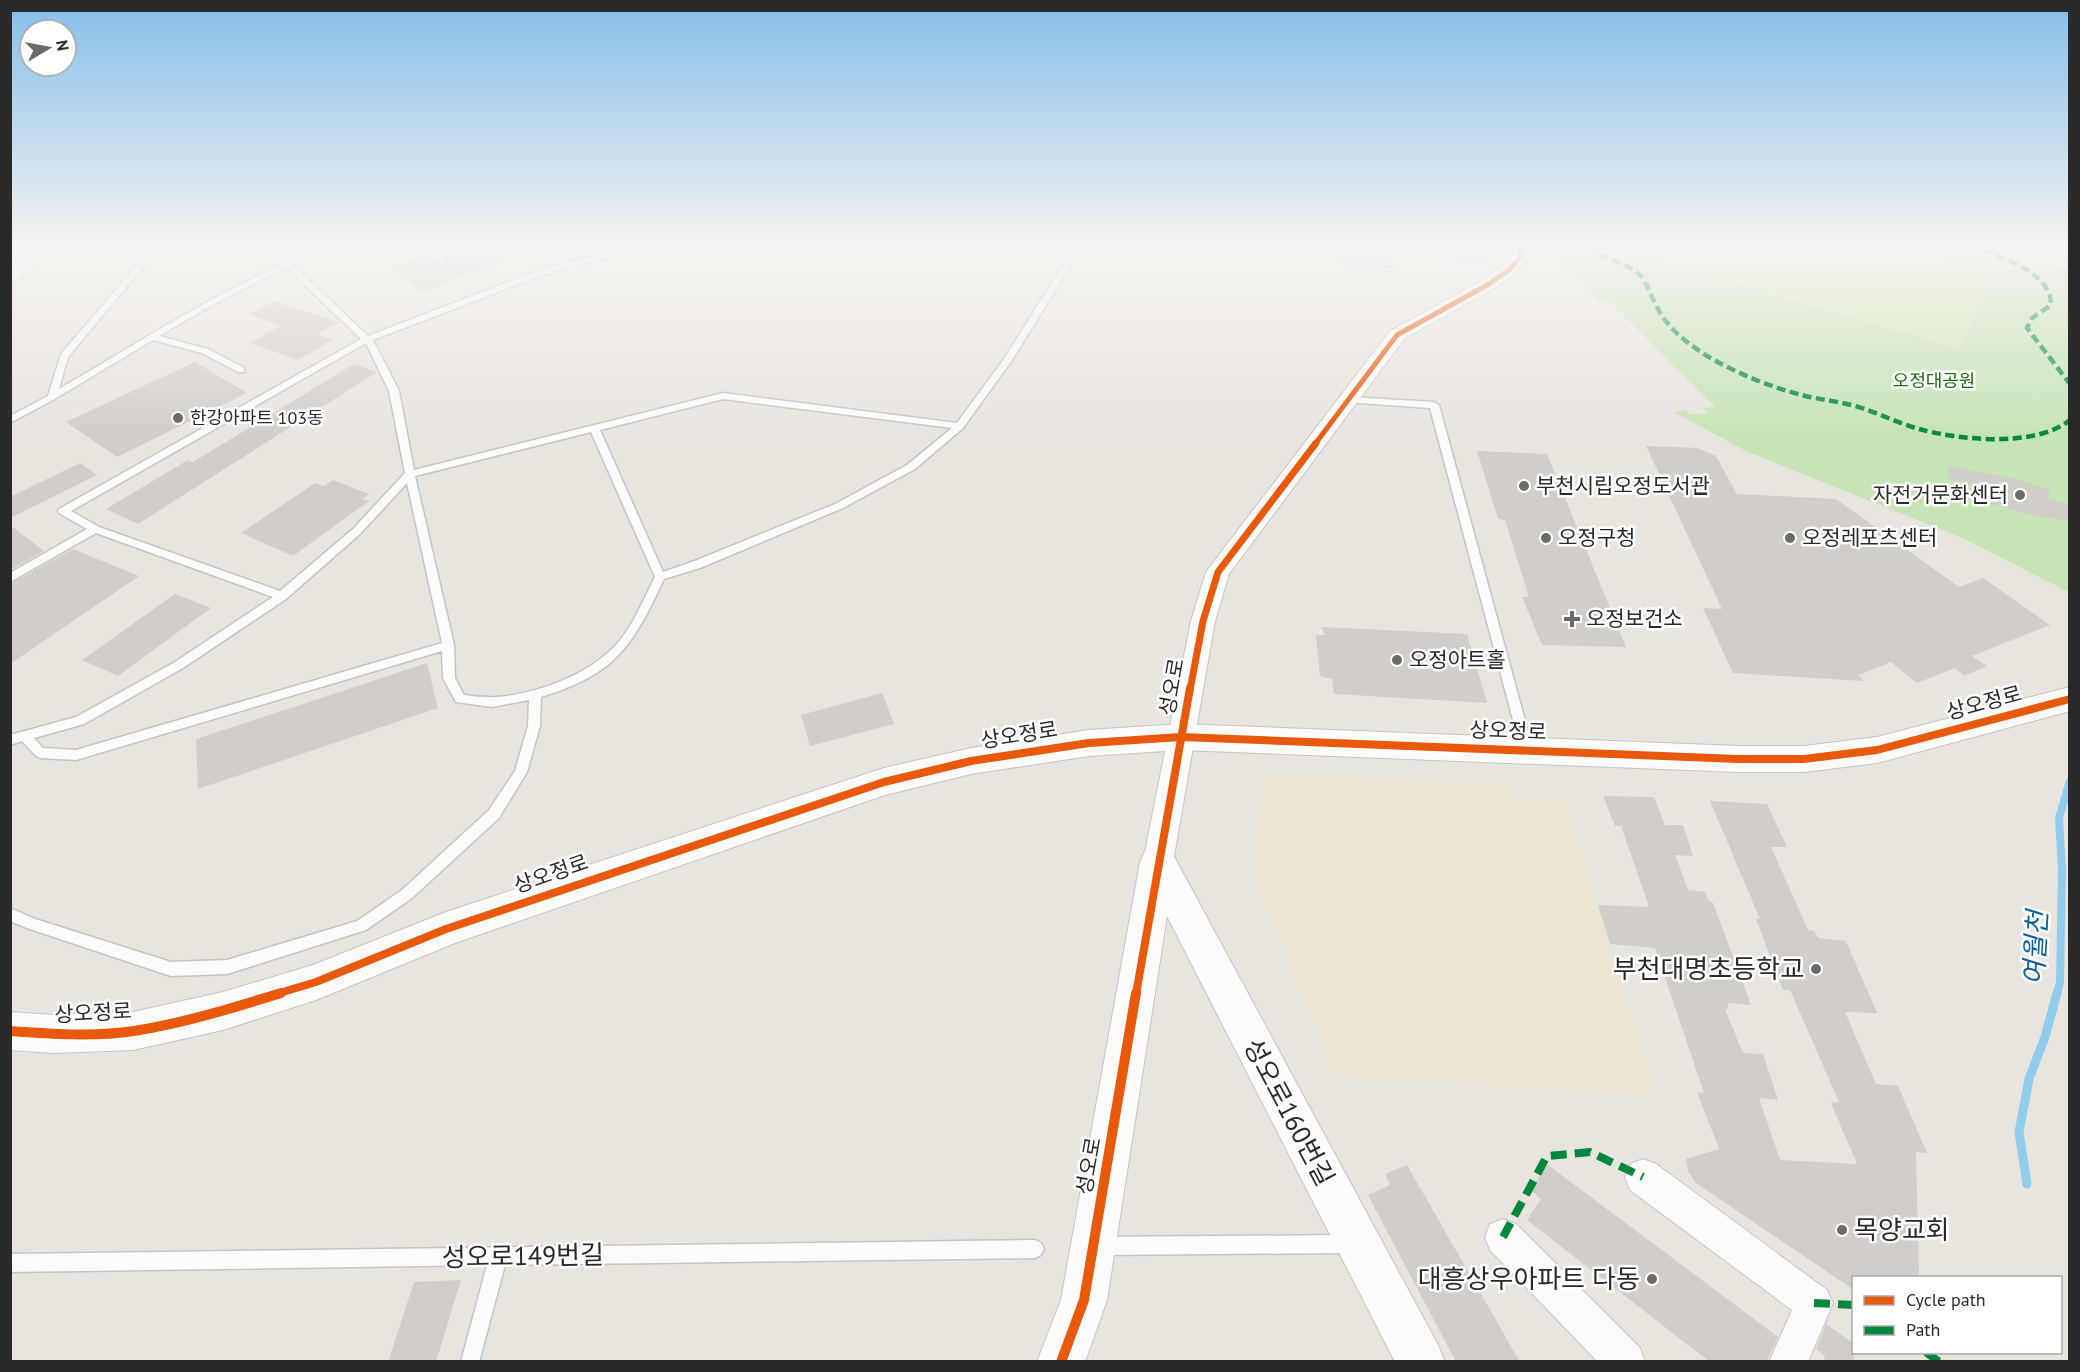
<svg xmlns="http://www.w3.org/2000/svg" width="2080" height="1372" viewBox="0 0 2080 1372" font-family="'PT Sans','Noto Sans KR',sans-serif">
<style>
.education{fill:#ebe5d3}
.green{fill:#c6e4b6}
.pitch{fill:#d1e9b4}
.water{fill:#90cdec}
.lines{fill:none;stroke-linecap:round;stroke-linejoin:round}
.stream-far1{stroke:#90cdec;stroke-width:8}
.stream{stroke:#90cdec;stroke-width:9}
.building{fill:#d1ceca}
.service-casing{stroke:#c5c4c5;stroke-width:3}
.minor-casing{stroke:#c5c4c5;stroke-width:2}
.tertiary-casing{stroke:#c5c4c5;stroke-width:2}
.service{fill:#fcfbfa;fill-rule:evenodd}
.minor{fill:#fcfbfa;fill-rule:evenodd}
.tertiary{fill:#fcfbfa;fill-rule:evenodd}
.quiet-far1{stroke:#00873e;stroke-width:4.5;stroke-dasharray:9 4.5;stroke-linecap:butt}
.quiet{stroke:#00873e;stroke-width:8;stroke-dasharray:16 8;stroke-linecap:butt}
.cycleway-far3-casing{stroke:#fff;stroke-width:8}
.cycleway-far2-casing{stroke:#fff;stroke-width:10}
.cycleway-far1-casing{stroke:#fff;stroke-width:12}
.cycleway-casing{stroke:#fff;stroke-width:14}
.cycleway-far3{stroke:#e8590c;stroke-width:5}
.cycleway-far2{stroke:#e8590c;stroke-width:7}
.cycleway-far1{stroke:#e8590c;stroke-width:8}
.cycleway{stroke:#e8590c;stroke-width:10}
.poi-dot{fill:#6c6b69;stroke:#fff;stroke-width:2}
.labels{text-anchor:middle;stroke-width:5;stroke-linejoin:round;paint-order:stroke}
.far-park-label{font-size:18px;fill:#226818;stroke:#fff}
.far-poi-label{font-size:18px;fill:#292929;stroke:#fff;text-anchor:start}
.poi-label{font-size:21px;fill:#292929;stroke:#fff;text-anchor:start}
.street-label{font-size:21px;fill:#292929;stroke:#fff}
.near-poi-label{font-size:26px;fill:#292929;stroke:#fff;text-anchor:end}
.near-street-label{font-size:26px;fill:#292929;stroke:#fff}
.near-water-label{font-size:27px;font-style:italic;fill:#0a5f9d;stroke:#fff}
</style>
<rect width="100%" height="100%" fill="#e8e5df"/>
<!-- education -->
<polygon class="education" points="1265,774 1507,784 1508,796 1565,801 1657,1096 1334,1076 1253,876"/>
<!-- green -->
<polygon class="green" points="1547,246 1980,246 2069,270 2069,592 1962,538 1746,451 1674,412 1685,410 1690,415 1707,413 1704,408 1715,407 1609,301 1599,302"/>
<!-- pitch -->
<polygon class="pitch" points="1610,246 1902,246 1994,270 1961,350"/>
<!-- water -->
<polygon class="water" points="1437,246 1485,246 1486,250 1489,251 1491,261 1430,257 1429,249 1437,249"/>
<g class="lines">
<!-- stream-far1 -->
<polyline class="stream-far1" points="2057,994 2060,982 2062,869 2059,818 2070,781"/>
<!-- stream -->
<polyline class="stream" points="2027,1184 2019,1132 2029,1079 2045,1037 2057,993"/>
</g>
<!-- building -->
<g class="building">
<polygon points="450,246 485,246 505,260 422,292 390,268 425,255 439,266 448,264 448,260 436,251"/>
<polygon points="1325,246 1392,247 1393,268 1335,264"/>
<polygon points="274,301 339,322 317,334 333,340 298,360 250,343 281,326 249,314"/>
<polygon points="195,362 247,393 117,457 66,422"/>
<polygon points="354,364 377,372 138,524 106,509 188,460 193,462"/>
<polygon points="1646,446 1698,448 1716,456 1737,494 1836,499 1959,587 1983,578 2050,625 1972,656 1987,666 1964,676 1955,668 1917,683 1891,662 1859,675 1863,681 1733,673 1703,608 1722,609"/>
<polygon points="1477,451 1547,454 1626,647 1542,645 1522,597 1529,597 1505,520 1498,519"/>
<polygon points="80,463 97,475 10,518 10,497"/>
<polygon points="1949,466 2012,478 2051,490 2048,498 2070,505 2070,521 2030,515 1989,503 1992,493 1947,478"/>
<polygon points="333,480 369,494 362,499 369,501 293,556 241,533 315,483 324,486"/>
<polygon points="10,525 44,551 10,570"/>
<polygon points="73,549 139,576 10,664 10,584"/>
<polygon points="175,594 211,608 118,676 82,660"/>
<polygon points="1321,627 1467,634 1487,703 1334,694 1332,679 1320,676 1316,635 1325,635"/>
<polygon points="427,663 438,708 198,789 196,739"/>
<polygon points="882,693 894,724 810,746 801,715"/>
<polygon points="1603,796 1654,797 1665,825 1683,825 1693,856 1675,855 1688,890 1705,892 1708,900 1713,903 1751,1005 1727,1003 1729,1009 1725,1009 1743,1053 1763,1054 1778,1100 1759,1098 1780,1160 1857,1164 1831,1103 1839,1102 1790,990 1783,990 1756,919 1760,919 1710,801 1767,804 1787,847 1771,847 1808,930 1814,931 1818,938 1846,941 1877,1013 1845,1012 1876,1084 1898,1086 1927,1153 1916,1152 1919,1278 1854,1278 1854,1290 1696,1183 1688,1172 1686,1159 1719,1149 1697,1092 1704,1093 1655,948 1610,944 1598,905 1649,907 1621,826 1615,826"/>
<polygon points="1407,1165 1520,1362 1456,1362 1368,1195 1390,1185 1385,1174"/>
<polygon points="1548,1165 1778,1337 1766,1362 1710,1362 1527,1220 1541,1199 1530,1190"/>
<polygon points="461,1280 436,1362 388,1362 414,1282"/>
<polygon points="1826,1324 1854,1344 1854,1362 1823,1362 1825,1356 1816,1349"/>
</g>
<g class="lines">
<defs>
<g id="service">
<path d="M153,246h8l-93,111 -9,32c87,-51 170,-105 263,-143h10l-40,18 76,72 166,-64 77,-20v4l-71,20 -167,64 26,51 15,79 309,-77 234,30 47,-64 71,-113h8l-71,114 -49,68 -48,41 -72,39 -143,60 -36,11c-32,68 -48,95 -123,118l-1,29 -13,46 -28,46 -87,80 -46,32 -139,44 -56,2 -144,-48 -17,-7v-13l25,11 136,43 56,-2 130,-39 45,-31 87,-80 26,-39 13,-45 1,-26 -37,7 -36,-5 -13,-24 -1,-27 -366,109 -36,-2 -4,-2 -14,-15 -12,4v-10l66,-18 99,-55 98,-65 -177,-64 -86,49v-9l77,-44 -28,-16 -1,-2 1,-2 302,-170 -75,-72 -77,40 -50,29 49,13 36,19v4h-6l-36,-19 -49,-13 -100,60 -43,23v-7l38,-20 13,-42zM366,343l23,48 16,82 -52,56 -73,62 -181,-64 -28,-16zM723,399l229,29 -45,37 -72,39 -143,58 -29,10 -63,-142zM591,432l64,145c-12,23 -22,49 -39,68 -28,30 -79,49 -120,52 -11,1 -22,-1 -32,-2l-9,-17 -1,-33 -39,-169zM407,483l35,160 -366,107 -33,-2 -9,-10 50,-14 99,-56 103,-69 75,-66z"/>
<polygon points="417,246 425,246 447,262 440,264"/>
<polygon points="1348,397 1434,402 1439,405 1533,750 1531,753 1523,753 1521,750 1430,408 1345,402 1343,400"/>
<polygon points="1349,1235 1355,1238 1358,1244 1355,1250 1349,1253 1099,1255 1093,1252 1090,1246 1093,1240 1099,1237"/>
<polygon points="1035,1240 1041,1243 1044,1249 1041,1255 1035,1258 505,1265 479,1362 461,1362 487,1265 10,1272 10,1254"/>
</g>
<g id="minor">
<polygon points="1511,246 1527,246 1529,256 1515,274 1495,288 1404,339 1229,574 1215,621 1173,862 1168,871 1158,874 1148,871 1143,862 1191,621 1206,572 1390,331 1483,280 1503,266 1512,255"/>
<polygon points="1643,1159 1656,1164 1827,1290 1833,1303 1808,1362 1769,1362 1792,1310 1630,1190 1625,1177 1630,1164"/>
<polygon points="1503,1219 1516,1224 1640,1348 1645,1362 1598,1362 1490,1250 1485,1237 1490,1224"/>
</g>
<g id="tertiary">
<polygon points="32,246 54,246 18,280 10,281 10,264"/>
<polygon points="2070,687 2070,711 1877,763 1804,772 1738,772 1181,750 1089,756 971,774 885,795 455,943 316,1000 223,1030 133,1050 53,1053 10,1050 10,1012 53,1015 133,1012 223,992 313,965 446,912 884,768 971,748 1089,730 1181,724 1738,746 1804,746 1877,737"/>
<polygon points="1158,847 1171,851 1438,1345 1445,1362 1395,1362 1167,916 1107,1300 1085,1362 1037,1362 1061,1300 1140,862 1145,851"/>
</g>
</defs>
<!-- service casing -->
<use href="#service" class="service-casing"/>
<!-- minor casing -->
<use href="#minor" class="minor-casing"/>
<!-- tertiary casing -->
<use href="#tertiary" class="tertiary-casing"/>
<!-- service -->
<use href="#service" class="service"/>
<!-- minor -->
<use href="#minor" class="minor"/>
<!-- tertiary -->
<use href="#tertiary" class="tertiary"/>
<!-- quiet-far1 -->
<g class="quiet-far1">
<path d="M1589,246c14,15 37,15 51,29 8,9 11,22 17,32 11,22 31,37 52,50 31,18 66,32 101,40 15,3 30,5 45,9 22,6 42,17 64,23 41,11 116,19 151,-9"/>
<path d="M1971,246c26,9 81,26 80,59l-19,13 -5,10 43,56"/>
</g>
<!-- quiet -->
<g class="quiet">
<polyline points="1503,1237 1547,1156 1590,1152 1643,1177"/>
<polyline points="1814,1303 1854,1305"/>
<polyline points="1926,1352 1939,1362"/>
</g>
<defs>
<polyline id="cycleway-far3" points="1315,444 1397,335 1489,284 1509,270 1521,256 1519,246"/>
<polyline id="cycleway-far2" points="1190,690 1203,621 1218,572 1316,443"/>
<g id="cycleway-far1">
<polyline points="276,994 316,982 446,929 884,782 971,761 1089,743 1181,737 1738,759 1804,759 1877,750 2070,699"/>
<polyline points="1136,994 1190,688"/>
</g>
<g id="cycleway">
<path d="M10,1031c40,3 84,6 124,0 50,-8 99,-23 147,-38"/>
<polyline points="1061,1362 1084,1300 1136,993"/>
</g>
</defs>
<!-- cycleway-far3 casing -->
<use href="#cycleway-far3" class="cycleway-far3-casing"/>
<!-- cycleway-far2 casing -->
<use href="#cycleway-far2" class="cycleway-far2-casing"/>
<!-- cycleway-far1 casing -->
<use href="#cycleway-far1" class="cycleway-far1-casing"/>
<!-- cycleway casing -->
<use href="#cycleway" class="cycleway-casing"/>
<!-- cycleway-far3 -->
<use href="#cycleway-far3" class="cycleway-far3"/>
<!-- cycleway-far2 -->
<use href="#cycleway-far2" class="cycleway-far2"/>
<!-- cycleway-far1 -->
<use href="#cycleway-far1" class="cycleway-far1"/>
<!-- cycleway -->
<use href="#cycleway" class="cycleway"/>
</g>
<!-- sky -->
<linearGradient id="sky" x2="0" y2="1"><stop stop-color="#85beea"/><stop offset="0.56" stop-color="#f5f3f1"/><stop offset="1" stop-color="#f5f3f1" stop-opacity="0"/></linearGradient>
<rect width="2080" height="438" fill="url(#sky)"/>
<!-- markers -->
<g class="poi-dot">
<circle cx="178" cy="418" r="6"/>
<circle cx="1524" cy="486" r="6"/>
<circle cx="2020" cy="495" r="6"/>
<circle cx="1546" cy="538" r="6"/>
<circle cx="1790" cy="538" r="6"/>
<path d="M1569 610h6v6h6v6h-6v6h-6v-6h-6v-6h6z"/>
<circle cx="1397" cy="660" r="6"/>
<circle cx="1816" cy="969" r="6"/>
<circle cx="1842" cy="1230" r="6"/>
<circle cx="1652" cy="1279" r="6"/>
</g>
<g class="labels">
<!-- far-park labels -->
<g class="far-park-label">
<text x="1934" y="387">오정대공원</text>
</g>
<!-- far-poi labels -->
<g class="far-poi-label">
<text x="190" y="424">한강아파트 103동</text>
</g>
<!-- poi labels -->
<g class="poi-label">
<text x="1536" y="493">부천시립오정도서관</text>
<text x="2008" y="502" text-anchor="end">자전거문화센터</text>
<text x="1558" y="545">오정구청</text>
<text x="1802" y="545">오정레포츠센터</text>
<text x="1586" y="626">오정보건소</text>
<text x="1409" y="667">오정아트홀</text>
</g>
<!-- street labels -->
<g class="street-label">
<text transform="translate(1172 687) rotate(-80)" y="7">성오로</text>
<text transform="translate(1984 703) rotate(-15)" y="7">상오정로</text>
<text transform="translate(1508 731) rotate(2)" y="7">상오정로</text>
<text transform="translate(1019 735) rotate(-9)" y="7">상오정로</text>
<text transform="translate(551 874) rotate(-19)" y="7">상오정로</text>
<text transform="translate(93 1013) rotate(-3)" y="7">상오정로</text>
<text transform="translate(1089 1166) rotate(-80)" y="7">성오로</text>
</g>
<!-- near-poi labels -->
<g class="near-poi-label">
<text x="1804" y="978">부천대명초등학교</text>
<text x="1854" y="1239" text-anchor="start">목양교회</text>
<text x="1640" y="1288">대흥상우아파트 다동</text>
</g>
<!-- near-street labels -->
<g class="near-street-label">
<text transform="translate(1289 1112) rotate(62)" y="9">성오로160번길</text>
<text transform="translate(523 1256) rotate(-1)" y="9">성오로149번길</text>
</g>
<!-- near-water labels -->
<g class="near-water-label">
<text transform="translate(2036 948) rotate(-87)" y="9">여월천</text>
</g>
</g>
<!-- border -->
<rect width="2080" height="1372" fill="none" stroke="#292929" stroke-width="24"/>
<!-- legend -->
<rect x="1852" y="1276" width="210" height="78" fill="#ffffff" stroke="#a9a9a9" stroke-width="1.5"/>
<rect x="1864" y="1296" width="30" height="9" fill="#e8590c" stroke="#a9a9a9" stroke-width="1.5"/>
<text x="1906" y="1306" font-size="18" fill="#292929">Cycle path</text>
<rect x="1864" y="1326" width="30" height="9" fill="#00873e" stroke="#a9a9a9" stroke-width="1.5"/>
<text x="1906" y="1336" font-size="18" fill="#292929">Path</text>
<!-- north arrow -->
<g transform="translate(48 48) rotate(80)"><circle r="28" fill="#ffffff" stroke="#a9a9a9" stroke-width="1.5"/>
<path d="M0-4.5L10 22L0 15L-10 22Z" fill="#6c6b69"/>
<text y="-9" font-size="16" font-weight="bold" text-anchor="middle" fill="#292929">N</text>
</g>
</svg>
